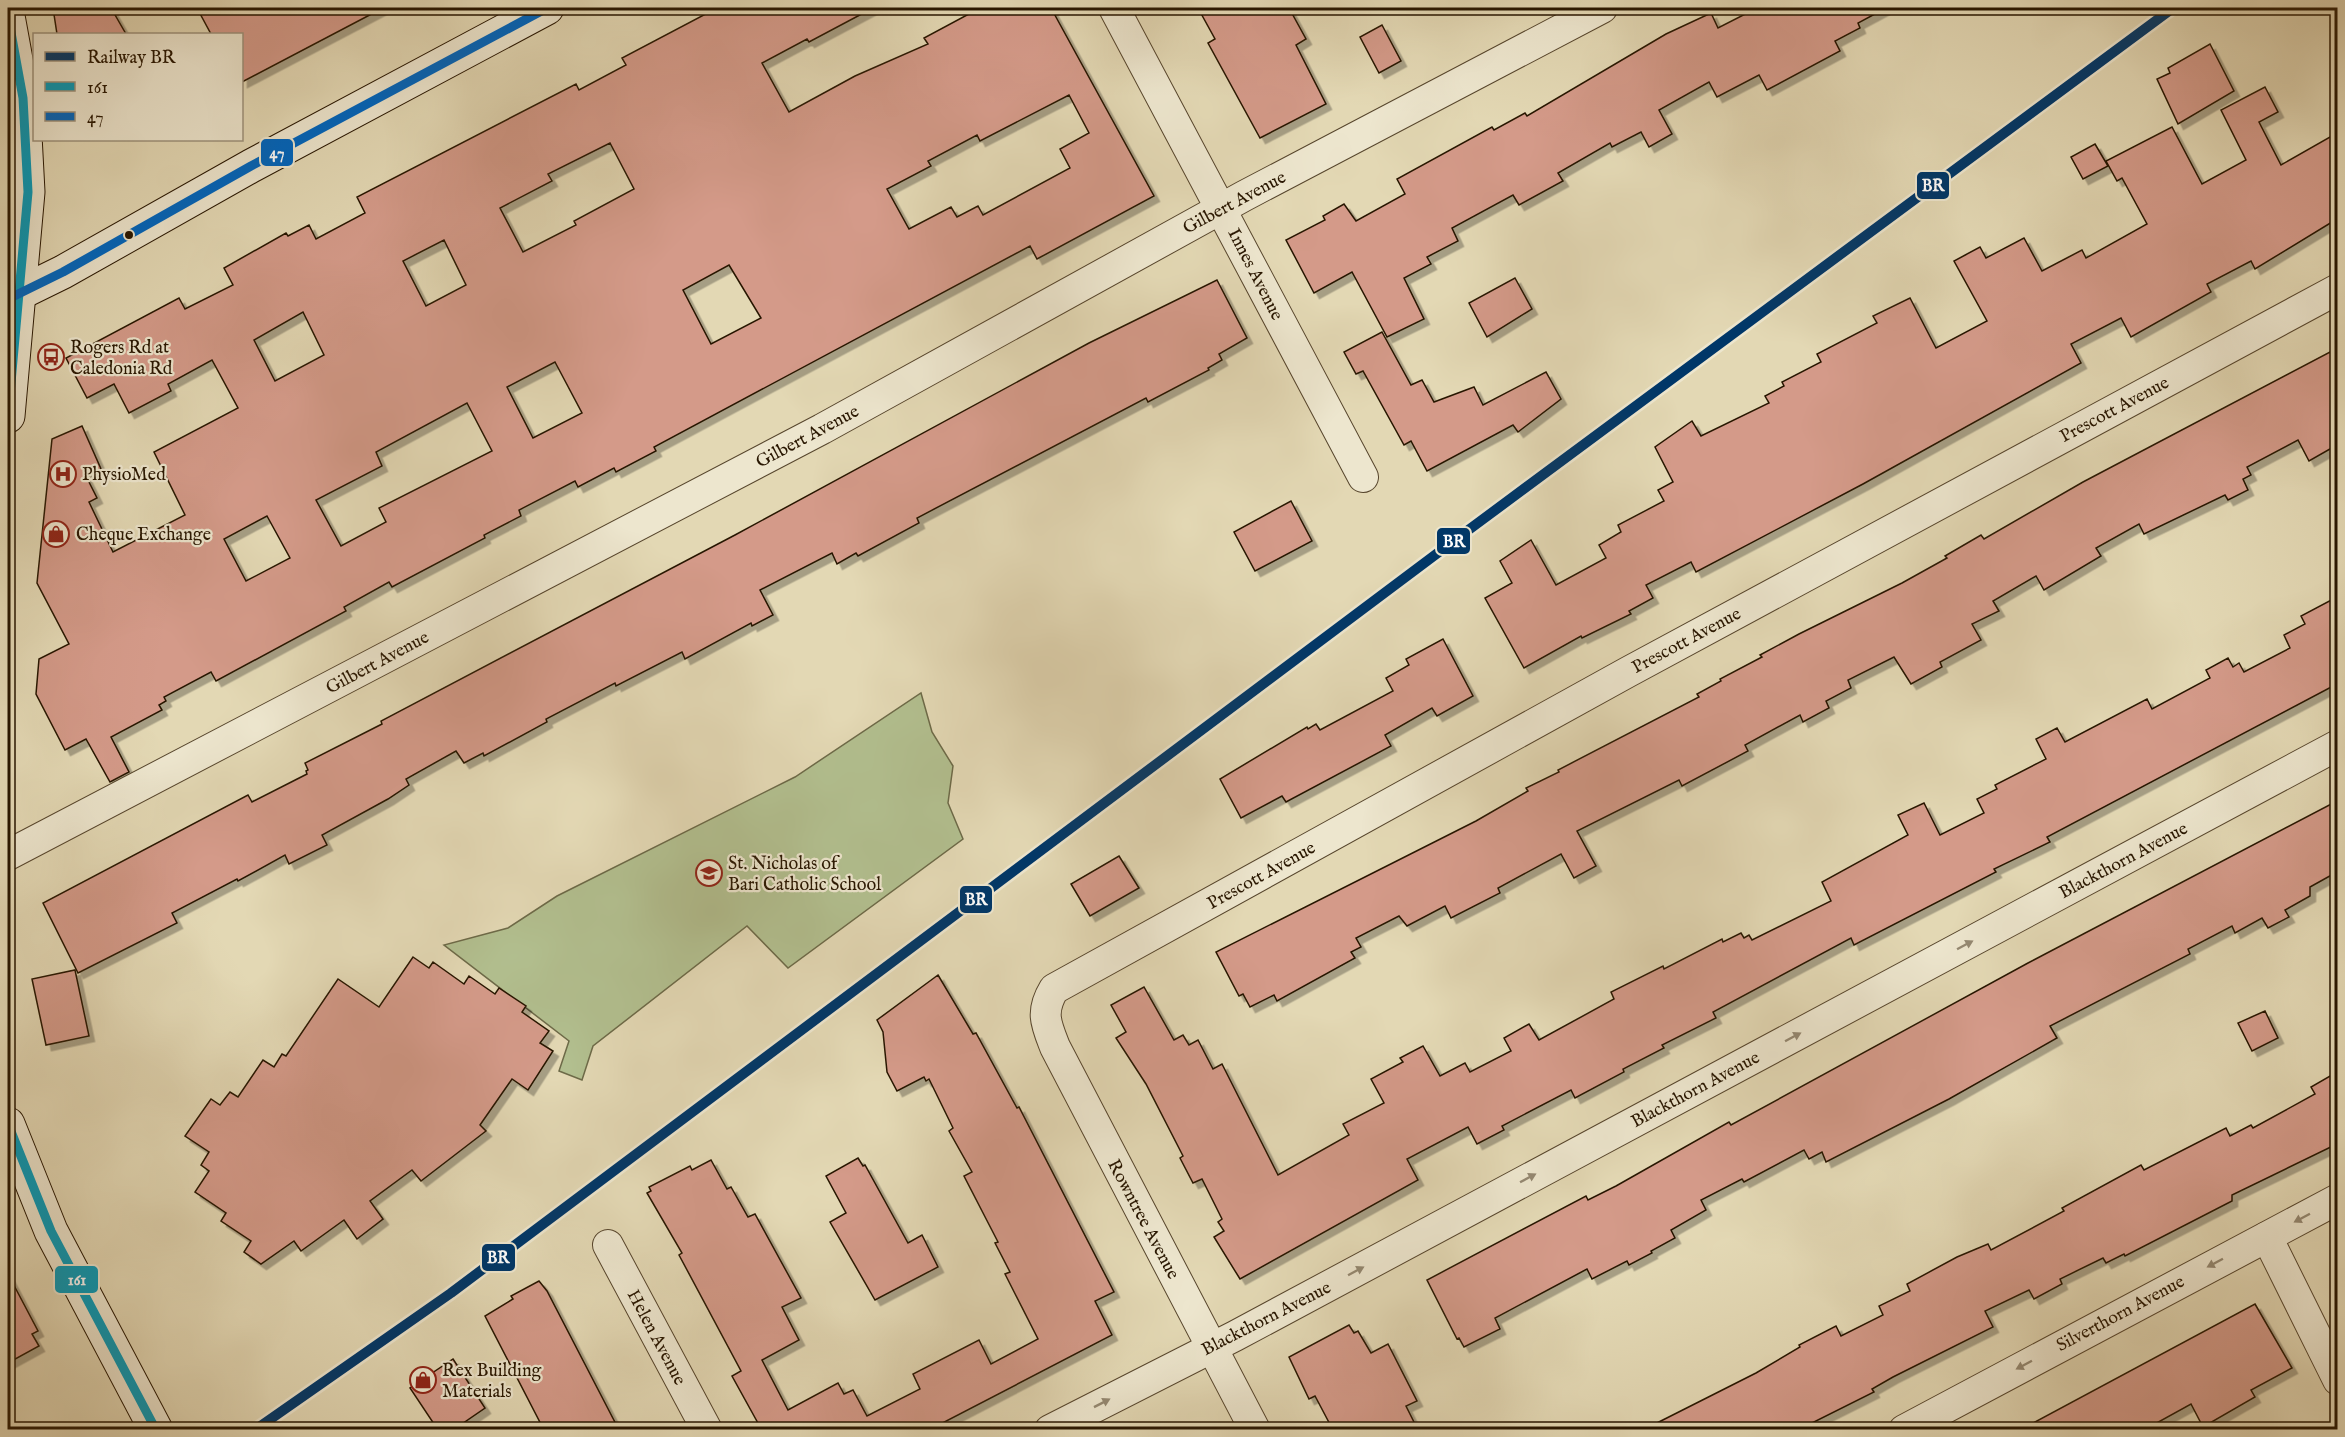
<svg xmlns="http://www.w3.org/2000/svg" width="2345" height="1437" viewBox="0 0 2345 1437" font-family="'IM FELL English',serif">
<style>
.green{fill:#b2bf8f;stroke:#6d6a48;stroke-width:1.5}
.building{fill:#d49a89;stroke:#281600;stroke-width:1.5;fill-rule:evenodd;filter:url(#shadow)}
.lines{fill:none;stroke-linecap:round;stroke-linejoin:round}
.street-casing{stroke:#57462d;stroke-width:32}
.secondary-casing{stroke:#281600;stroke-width:35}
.street{stroke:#ede6ce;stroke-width:30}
.secondary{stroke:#ede6ce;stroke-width:33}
.bus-1-casing{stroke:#ede6ce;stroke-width:14}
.bus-2-casing{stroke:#ede6ce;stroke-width:14}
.bus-1{stroke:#049ab9;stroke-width:9}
.bus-2{stroke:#0065bd;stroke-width:9}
.rail-1-casing{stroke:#ede6ce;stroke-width:15}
.rail-1{stroke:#003768;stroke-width:10}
.oneway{fill:#948871}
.bus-dot{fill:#281600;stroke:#ede6ce;stroke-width:2}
.labels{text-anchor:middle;stroke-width:4.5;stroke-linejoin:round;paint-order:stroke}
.street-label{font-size:18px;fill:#281600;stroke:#ede6ce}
.poi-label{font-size:18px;fill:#281600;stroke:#ede6ce;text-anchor:start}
.line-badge{stroke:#ede6ce;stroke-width:2}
.badge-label{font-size:16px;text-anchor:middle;font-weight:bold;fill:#fff}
</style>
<defs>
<filter id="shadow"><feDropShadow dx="5.5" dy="5.5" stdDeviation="0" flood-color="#0004"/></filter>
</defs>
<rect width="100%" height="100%" fill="#e3d8b4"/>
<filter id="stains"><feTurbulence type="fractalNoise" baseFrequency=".00333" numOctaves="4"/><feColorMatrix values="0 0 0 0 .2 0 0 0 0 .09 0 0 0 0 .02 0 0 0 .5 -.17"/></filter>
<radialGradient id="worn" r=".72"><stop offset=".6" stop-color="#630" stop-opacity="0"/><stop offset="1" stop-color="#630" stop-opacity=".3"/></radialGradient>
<!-- green -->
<polygon class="green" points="921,693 932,732 953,766 948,803 963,839 788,968 747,926 593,1046 582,1080 559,1071 569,1041 444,945 508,928 557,896 795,777"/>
<!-- building -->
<g class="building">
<polygon points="53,8 111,8 126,34 57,34"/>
<polygon points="197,8 383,8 242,82 242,34 211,34"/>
<path d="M717,8h156l-64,34 -2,-3 -45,24 27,49 66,-36 73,-32 -4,-6 56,-30h71l103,188 -117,63 -7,-13 -376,201 2,4 -40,21 -2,-4 -36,19 -3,-6 -56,29 2,6 -37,19 1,3 -93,49 -3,-5 -45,25 2,4 -130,70 -5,-9 -47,25 2,4 -7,4 3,5 -51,27 18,35 -19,10 -24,-43 -21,11 -29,-56 3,-35 30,-15 -32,-61 15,-144 30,-13 19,43 -15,7 11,22 -8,4 24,50 72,-37 -31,-63 84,-44 -26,-48 -44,24 3,7 -42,22 -15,-29 -27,14 -21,-40 113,-60 6,11 48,-24 -9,-17 62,-35 2,3 21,-11 7,14 49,-26 -8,-16 219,-113 3,6 47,-25 -4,-7zM1069,95l20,38 -29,16 10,19 -87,47 -5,-9 -21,11 -6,-10 -42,22 -22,-40 44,-23 -3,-5 49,-26 3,6zM610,143l24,46 -60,32 2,4 -53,27 -23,-44 52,-27 -4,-7zM444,240l22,45 -40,21 -23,-45zM729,265l32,53 -50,26 -28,-54zM303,312l21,43 -49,26 -21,-41zM555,362l27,51 -49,25 -26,-51zM467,403l25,48 -113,57 7,14 -45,24 -25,-46 66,-34 -6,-14zM267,516l23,42 -44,23 -22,-42z"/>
<polygon points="1198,8 1289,8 1306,39 1296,45 1326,104 1260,138 1208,43 1215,39"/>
<polygon points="1757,8 1886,8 1858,23 1860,28 1835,41 1840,51 1767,90 1759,75 1717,97 1709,82 1659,110 1672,134 1649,147 1641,132 1612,147 1610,143 1558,173 1563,181 1519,205 1513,195 1452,228 1458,241 1427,257 1431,264 1404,278 1424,319 1387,337 1352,272 1314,293 1286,240 1325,220 1323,216 1344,204 1356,221 1405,194 1397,179 1492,127 1494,130 1525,113 1527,116 1666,34 1711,13 1718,28"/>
<polygon points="1382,25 1401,61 1379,73 1360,37"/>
<polygon points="2210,44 2234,91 2178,124 2157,79 2170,73 2168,68"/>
<polygon points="2265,87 2278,112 2259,122 2281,165 2337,133 2337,219 2255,269 2251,261 2207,284 2211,292 2131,337 2121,318 2071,344 2081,363 1863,484 1696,572 1691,562 1646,585 1653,598 1629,611 1631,614 1582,638 1581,636 1524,668 1485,598 1512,583 1500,561 1531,540 1556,585 1606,558 1599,545 1621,532 1618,525 1664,501 1658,490 1673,482 1655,447 1692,421 1701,436 1769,403 1765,396 1784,386 1782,382 1821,362 1817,354 1877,323 1873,316 1910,298 1936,348 1987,321 1954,261 1980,247 1986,258 2024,238 2042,271 2082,250 2086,258 2147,224 2122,178 2117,181 2106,161 2172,127 2202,184 2246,160 2221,110"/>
<polygon points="2095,144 2108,166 2083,179 2071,157"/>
<polygon points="1515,278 1532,309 1487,337 1469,303"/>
<polygon points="1217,280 1247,338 1219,354 1222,360 1208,368 1209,370 1148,402 1146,398 917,518 919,523 858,556 856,553 837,564 832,553 760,590 773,615 752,626 751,623 685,659 682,652 616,686 615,683 546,719 547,722 484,756 483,753 464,763 456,751 406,779 409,785 388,799 322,835 327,845 289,864 285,855 238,881 237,879 172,913 177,923 78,973 43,903 248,795 252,802 307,774 306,771 308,770 305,763 382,724 381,721 735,535 1089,343"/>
<polygon points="1382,332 1411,385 1422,380 1434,402 1474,387 1483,405 1546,372 1561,399 1518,432 1513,425 1427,471 1411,441 1404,445 1363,371 1356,374 1344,352"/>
<polygon points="2330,352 2337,367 2337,445 2309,461 2298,440 2247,467 2251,475 2243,479 2248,490 2228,500 2225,495 2144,534 2139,524 2096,548 2101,556 2044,590 2036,576 1993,601 1999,611 1972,624 1981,640 1940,662 1942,667 1911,684 1894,657 1848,680 1851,688 1826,701 1829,708 1803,722 1800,715 1745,745 1748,751 1682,786 1679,780 1577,831 1596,866 1574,878 1561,854 1498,888 1500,893 1451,918 1445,906 1407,926 1399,916 1356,938 1361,947 1351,952 1355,958 1277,1001 1274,995 1250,1007 1243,994 1239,996 1216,952 1476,821 1528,791 1526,788 1559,772 1558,770 1699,697 1697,694 1721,681 1720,679 1762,657 1760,655 1799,634 1902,583 1947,558 1945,556 1981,535 1984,539 2083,482"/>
<polygon points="1291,501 1312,541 1255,571 1234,532"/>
<polygon points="2337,597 2337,684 2047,837 2050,842 1994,869 1996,872 1854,945 1851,938 1713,1012 1716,1018 1662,1045 1664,1048 1623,1069 1624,1072 1575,1098 1571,1090 1502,1126 1504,1130 1477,1144 1468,1127 1407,1159 1418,1180 1240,1279 1214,1237 1224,1231 1218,1222 1222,1219 1202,1179 1193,1183 1180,1158 1183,1156 1146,1084 1116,1038 1126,1032 1111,1005 1144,987 1174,1040 1183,1035 1189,1045 1198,1040 1213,1069 1222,1064 1278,1175 1349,1135 1343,1124 1384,1103 1371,1079 1403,1062 1400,1058 1423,1046 1440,1076 1465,1063 1470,1072 1511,1051 1504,1038 1529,1024 1539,1040 1614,999 1611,992 1663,966 1664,969 1722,939 1723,942 1741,933 1744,938 1749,935 1752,940 1831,901 1822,882 1908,835 1898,815 1924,803 1940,835 1984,813 1977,799 1997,789 1995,785 2046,759 2036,739 2057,728 2065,742 2147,699 2152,709 2210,678 2206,670 2228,658 2233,667 2239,663 2244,672 2290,648 2284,635 2305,624 2301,616"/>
<polygon points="1443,639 1473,696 1437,716 1432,708 1385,735 1391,746 1286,802 1282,796 1241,818 1220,779 1307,727 1308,729 1316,724 1320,730 1393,691 1386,678 1409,665 1406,659"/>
<polygon points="2337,801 2337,872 2310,887 2310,896 2285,910 2289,917 2268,928 2262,918 2235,933 2232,926 2188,949 2190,954 2050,1026 2057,1038 1949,1099 1826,1162 1822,1152 1809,1159 1804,1150 1744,1182 1742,1179 1701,1200 1706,1210 1671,1230 1675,1238 1651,1251 1652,1253 1629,1265 1627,1261 1592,1279 1587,1269 1495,1318 1500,1329 1464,1347 1459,1338 1457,1339 1427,1280 1586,1196 1588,1200 1616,1186 1729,1122 1731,1125 2028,963"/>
<polygon points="1119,856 1139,888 1090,916 1071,884"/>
<polygon points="413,957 429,968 433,962 464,984 469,976 495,994 499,988 526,1006 522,1012 549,1031 540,1043 553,1051 528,1090 512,1079 480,1125 486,1131 421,1181 412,1170 370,1201 383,1219 357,1239 344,1220 301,1251 294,1241 261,1264 244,1252 251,1241 221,1221 226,1213 195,1192 209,1171 201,1165 209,1152 185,1136 211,1099 220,1105 230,1092 238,1097 263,1060 274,1067 282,1054 286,1056 338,979 379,1007"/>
<polygon points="75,970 89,1036 46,1045 32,979"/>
<polygon points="938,975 973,1034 976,1033 1017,1108 1019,1107 1114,1292 1095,1301 1112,1335 929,1430 751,1430 759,1425 732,1376 741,1371 679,1255 682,1253 647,1193 651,1191 649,1187 690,1166 692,1170 711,1160 727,1189 731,1187 748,1217 755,1214 801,1298 782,1307 799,1340 762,1360 788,1410 838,1383 844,1394 853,1390 867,1416 920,1389 913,1374 979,1340 991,1364 1038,1339 1005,1274 1010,1272 995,1243 998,1242 964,1176 972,1172 949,1131 953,1128 929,1079 926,1081 924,1077 897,1091 887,1072 883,1032 877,1020"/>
<polygon points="2265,1011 2278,1038 2252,1051 2238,1023"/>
<polygon points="2337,1072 2337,1144 2232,1195 2232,1201 2125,1256 2124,1254 2106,1263 2103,1258 2060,1279 2062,1284 2034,1299 2029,1290 1985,1311 1993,1327 1893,1377 1872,1389 1874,1392 1798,1430 1643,1430 1756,1373 1800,1347 1799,1345 1836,1326 1841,1336 1883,1315 1879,1306 1910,1291 1907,1284 1957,1257 1988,1244 1991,1250 2064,1211 2062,1208 2141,1165 2144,1170 2226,1128 2230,1136 2251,1125 2253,1128 2315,1094 2311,1087"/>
<polygon points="858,1158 863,1166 865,1165 908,1243 922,1235 938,1267 875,1300 830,1222 846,1213 826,1176"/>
<polygon points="8,1274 38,1331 32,1334 39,1346 8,1363"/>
<polygon points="539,1281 547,1291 619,1430 544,1430 485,1316 513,1299 511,1296"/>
<polygon points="2255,1304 2292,1368 2251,1390 2255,1397 2203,1427 2191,1404 2144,1430 2020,1430"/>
<polygon points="1349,1325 1354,1333 1358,1331 1371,1353 1388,1344 1417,1401 1406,1406 1418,1430 1333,1430 1315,1396 1309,1399 1289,1357"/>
<polygon points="453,1359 485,1408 453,1430 438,1430 410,1388"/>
</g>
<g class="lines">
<defs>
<g id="street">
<polyline points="1114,8 1363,477"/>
<polyline points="8,855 822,429 1244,196 1602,8"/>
<polyline points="2267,1237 2338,1380"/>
<polyline points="608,1245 707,1430"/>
<polyline points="1050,1430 1235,1336 2338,745"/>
<path d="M1255,1430l-200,-383c-9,-23 -15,-35 -1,-58l574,-317 710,-383"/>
<polyline points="1904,1430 2338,1199"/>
</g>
<g id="secondary">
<polyline points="8,16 23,98 28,192 8,416"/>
<polyline points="8,299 63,272 251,166 547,8"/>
<polyline points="8,1124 51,1231 156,1430"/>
</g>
</defs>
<!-- street casing -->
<use href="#street" class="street-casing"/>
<!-- secondary casing -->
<use href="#secondary" class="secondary-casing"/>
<!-- street -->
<use href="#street" class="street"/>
<!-- secondary -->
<use href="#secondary" class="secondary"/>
<defs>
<g id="bus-1">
<polyline points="8,16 23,98 28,192 8,416"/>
<polyline points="8,1124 51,1231 156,1430"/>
</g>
<polyline id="bus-2" points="8,299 63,272 251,166 547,8"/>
</defs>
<!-- bus-1 casing -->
<use href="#bus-1" class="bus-1-casing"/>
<!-- bus-2 casing -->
<use href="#bus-2" class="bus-2-casing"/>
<!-- bus-1 -->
<use href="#bus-1" class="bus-1"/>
<!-- bus-2 -->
<use href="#bus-2" class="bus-2"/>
<defs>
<polyline id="rail-1" points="255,1430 451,1293 1463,534 2173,8"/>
</defs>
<!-- rail-1 casing -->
<use href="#rail-1" class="rail-1-casing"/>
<!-- rail-1 -->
<use href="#rail-1" class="rail-1"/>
</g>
<!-- one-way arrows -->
<defs><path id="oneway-solid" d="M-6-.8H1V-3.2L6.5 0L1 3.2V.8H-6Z" transform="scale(1.5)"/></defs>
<g class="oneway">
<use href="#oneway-solid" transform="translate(1965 945) rotate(-28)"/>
<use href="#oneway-solid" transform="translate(1793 1037) rotate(-28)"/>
<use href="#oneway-solid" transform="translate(1528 1178) rotate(-28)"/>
<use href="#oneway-solid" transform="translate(2302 1218) rotate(152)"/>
<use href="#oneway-solid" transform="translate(2215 1263) rotate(152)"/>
<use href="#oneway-solid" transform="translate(1356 1271) rotate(-28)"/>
<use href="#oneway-solid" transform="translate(2024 1365) rotate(152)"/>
<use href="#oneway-solid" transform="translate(1102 1403) rotate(-27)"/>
</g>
<!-- icons -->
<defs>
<symbol id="bus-ring" viewBox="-11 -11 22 22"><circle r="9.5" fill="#ede6ce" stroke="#8f2418" stroke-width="1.5"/><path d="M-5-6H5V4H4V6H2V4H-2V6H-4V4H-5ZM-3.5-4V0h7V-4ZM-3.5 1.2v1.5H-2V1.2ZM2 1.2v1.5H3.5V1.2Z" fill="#8f2418"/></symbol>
<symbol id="hospital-ring" viewBox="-11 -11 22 22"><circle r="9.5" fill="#ede6ce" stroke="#8f2418" stroke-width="1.5"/><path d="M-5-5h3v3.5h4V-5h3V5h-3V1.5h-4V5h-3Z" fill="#8f2418"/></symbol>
<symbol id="shop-ring" viewBox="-11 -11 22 22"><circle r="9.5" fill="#ede6ce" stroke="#8f2418" stroke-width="1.5"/><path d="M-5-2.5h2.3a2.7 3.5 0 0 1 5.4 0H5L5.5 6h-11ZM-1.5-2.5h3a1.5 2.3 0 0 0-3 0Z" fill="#8f2418"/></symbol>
<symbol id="school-ring" viewBox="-11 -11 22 22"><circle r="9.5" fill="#ede6ce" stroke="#8f2418" stroke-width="1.5"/><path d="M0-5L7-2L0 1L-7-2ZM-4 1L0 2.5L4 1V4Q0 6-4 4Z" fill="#8f2418"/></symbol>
</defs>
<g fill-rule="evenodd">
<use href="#bus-ring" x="36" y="342" width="30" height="30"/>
<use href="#hospital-ring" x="48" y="459" width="30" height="30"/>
<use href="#shop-ring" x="41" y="519" width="30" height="30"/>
<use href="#school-ring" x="694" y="858" width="30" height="30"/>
<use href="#shop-ring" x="408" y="1365" width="30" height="30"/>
</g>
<!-- markers -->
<circle class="bus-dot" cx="129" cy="235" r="5"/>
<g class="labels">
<!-- street labels -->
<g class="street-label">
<text transform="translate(1234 202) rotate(-28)" y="6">Gilbert Avenue</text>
<text transform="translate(1256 274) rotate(63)" y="6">Innes Avenue</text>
<text transform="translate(2114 409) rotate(-28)" y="6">Prescott Avenue</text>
<text transform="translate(807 436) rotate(-28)" y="6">Gilbert Avenue</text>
<text transform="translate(1686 640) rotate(-28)" y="6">Prescott Avenue</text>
<text transform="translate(377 662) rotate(-28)" y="6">Gilbert Avenue</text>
<text transform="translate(2123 860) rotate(-28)" y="6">Blackthorn Avenue</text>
<text transform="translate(1261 875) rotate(-29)" y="6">Prescott Avenue</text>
<text transform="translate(1695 1089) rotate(-28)" y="6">Blackthorn Avenue</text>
<text transform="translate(1144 1219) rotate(62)" y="6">Rowntree Avenue</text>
<text transform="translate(2120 1313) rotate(-28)" y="6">Silverthorn Avenue</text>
<text transform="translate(1266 1318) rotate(-27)" y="6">Blackthorn Avenue</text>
<text transform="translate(657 1337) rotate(62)" y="6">Helen Avenue</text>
</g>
<!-- poi labels -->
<g class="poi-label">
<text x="70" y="353">Rogers Rd at<tspan x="70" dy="21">Caledonia Rd</tspan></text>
<text x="82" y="480">PhysioMed</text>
<text x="76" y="540">Cheque Exchange</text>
<text x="728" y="869">St. Nicholas of<tspan x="728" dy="21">Bari Catholic School</tspan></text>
<text x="442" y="1376">Rex Building<tspan x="442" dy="21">Materials</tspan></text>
</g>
</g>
<g class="line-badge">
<rect x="260" y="138" width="34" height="29" rx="6" fill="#0065bd"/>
<rect x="1916" y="171" width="34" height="29" rx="6" fill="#003768"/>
<rect x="1436" y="527" width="35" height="28" rx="6" fill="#003768"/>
<rect x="959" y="885" width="34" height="29" rx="6" fill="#003768"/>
<rect x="481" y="1243" width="35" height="29" rx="6" fill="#003768"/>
<rect x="54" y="1265" width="45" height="29" rx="6" fill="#049ab9"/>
</g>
<g class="badge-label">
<text x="277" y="158">47</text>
<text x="1933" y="191">BR</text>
<text x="1454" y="547">BR</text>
<text x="976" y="905">BR</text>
<text x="498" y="1263">BR</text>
<text x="77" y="1285">161</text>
</g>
<!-- margin -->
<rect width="2345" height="1437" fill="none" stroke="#e3d8b4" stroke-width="30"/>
<rect x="9" y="9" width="2327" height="1419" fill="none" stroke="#281600" stroke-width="3"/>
<rect x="15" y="15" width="2315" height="1407" fill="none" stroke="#281600" stroke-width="1.5"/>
<!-- legend -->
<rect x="33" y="33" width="210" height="108" fill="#ede6ce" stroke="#9e937c" stroke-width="1.5"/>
<rect x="45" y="52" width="30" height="9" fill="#003768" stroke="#9e937c" stroke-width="1.5"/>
<text x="87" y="63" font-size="18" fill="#281600">Railway BR</text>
<rect x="45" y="82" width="30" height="9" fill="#049ab9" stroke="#9e937c" stroke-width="1.5"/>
<text x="87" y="93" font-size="18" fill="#281600">161</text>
<rect x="45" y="112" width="30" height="9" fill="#0065bd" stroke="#9e937c" stroke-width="1.5"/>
<text x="87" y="123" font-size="18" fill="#281600">47</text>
<rect width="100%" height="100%" filter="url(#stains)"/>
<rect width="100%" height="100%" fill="url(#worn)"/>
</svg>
